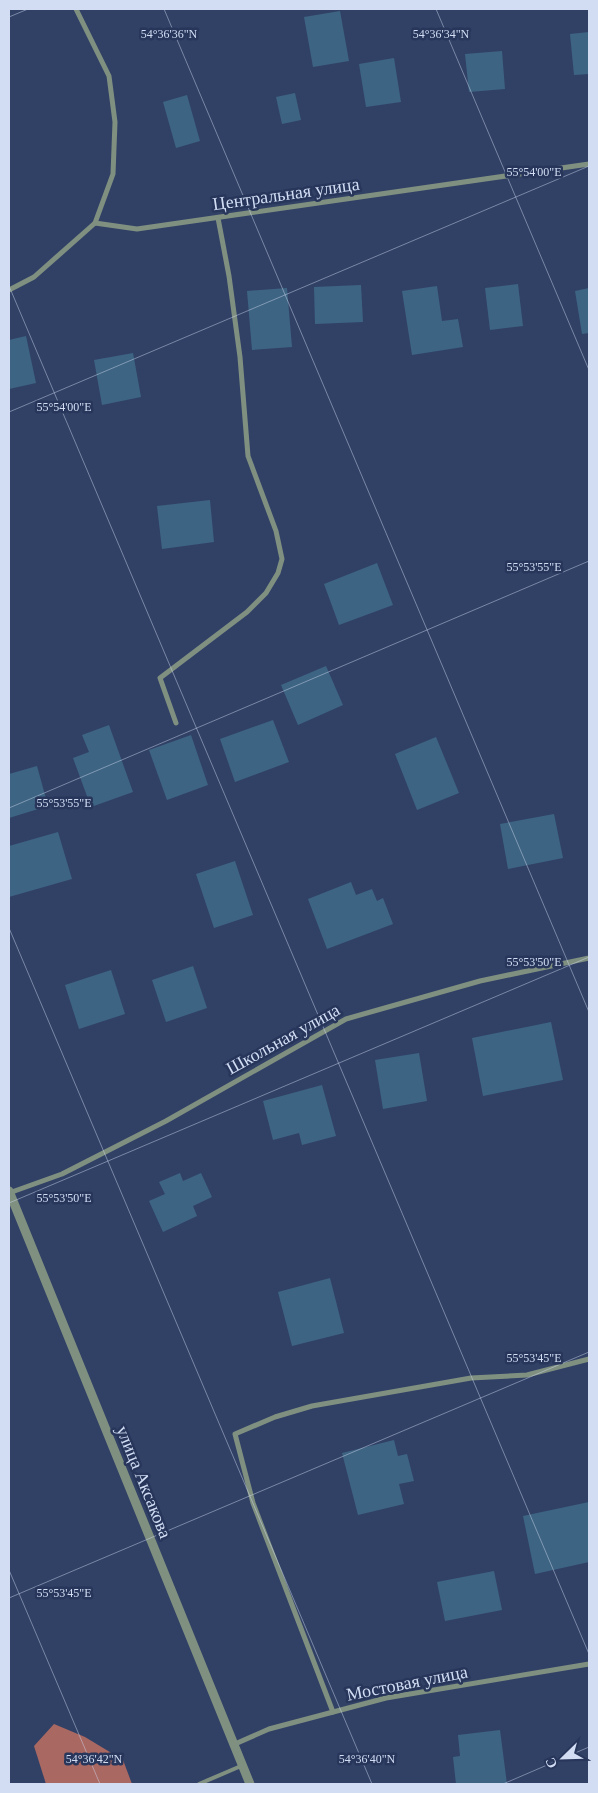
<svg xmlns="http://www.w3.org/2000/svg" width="598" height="1793" viewBox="0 0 598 1793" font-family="'Times New Roman',serif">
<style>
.forest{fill:#aa6862}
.building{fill:#3e6483}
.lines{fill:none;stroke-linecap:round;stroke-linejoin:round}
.service{stroke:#809080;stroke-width:4}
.minor{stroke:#809080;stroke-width:5}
.tertiary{stroke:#809080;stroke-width:9}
.ticks{fill:none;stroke:#d2ddf4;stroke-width:1;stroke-opacity:0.45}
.labels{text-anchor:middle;stroke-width:5;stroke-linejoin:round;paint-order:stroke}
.street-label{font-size:18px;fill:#d2ddf4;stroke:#27365a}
.ticks-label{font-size:12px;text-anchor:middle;fill:#d2ddf4;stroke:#27365a;stroke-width:5;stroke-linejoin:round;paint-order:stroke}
</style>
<rect width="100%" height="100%" fill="#314166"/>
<!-- forest -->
<polygon class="forest" points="54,1724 85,1737 123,1760 132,1784 46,1784 34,1746"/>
<!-- building -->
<g class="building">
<polygon points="340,11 349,61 313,67 304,17"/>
<polygon points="589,32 589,74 574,75 570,34"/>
<polygon points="502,51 505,89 469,92 465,54"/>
<polygon points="394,58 401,102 366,107 359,64"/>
<polygon points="295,93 301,120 282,124 276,97"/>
<polygon points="187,95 200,141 176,148 163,102"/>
<polygon points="518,284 523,326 490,330 485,288"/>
<polygon points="361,285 363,322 315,324 314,287"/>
<polygon points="437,286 442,321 458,319 463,347 412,355 402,291"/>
<polygon points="287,288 292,347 252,350 247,291"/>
<polygon points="589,288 589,333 582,334 575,291"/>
<polygon points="26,336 36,383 9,389 9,340"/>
<polygon points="133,353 141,397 102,405 94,360"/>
<polygon points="210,500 214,542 162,549 157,506"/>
<polygon points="377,563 393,605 339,625 324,584"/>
<polygon points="326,666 343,705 298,725 281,685"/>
<polygon points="273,720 289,762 235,782 220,739"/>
<polygon points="109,725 133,792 91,807 73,758 89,752 82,735"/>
<polygon points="191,735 208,785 167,800 149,750"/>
<polygon points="436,737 459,793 417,810 395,754"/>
<polygon points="37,766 48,806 9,818 9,774"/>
<polygon points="554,814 563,858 508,869 500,824"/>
<polygon points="58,832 72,879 9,897 9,846"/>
<polygon points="235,861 253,915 214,928 196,874"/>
<polygon points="351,882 356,895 372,889 377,901 383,898 393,924 327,949 308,899"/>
<polygon points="193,966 207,1008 166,1022 152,980"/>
<polygon points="111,970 125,1014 79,1029 65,985"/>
<polygon points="551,1022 563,1080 483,1096 472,1038"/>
<polygon points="419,1053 427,1101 383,1109 375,1060"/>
<polygon points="322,1085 336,1136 302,1145 299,1133 273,1140 263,1101"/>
<polygon points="180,1173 183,1181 201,1173 212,1197 193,1206 197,1216 163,1232 149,1201 165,1194 159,1182"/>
<polygon points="330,1278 344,1333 292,1346 278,1292"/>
<polygon points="394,1440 398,1456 407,1454 414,1481 399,1484 404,1504 358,1515 342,1453"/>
<polygon points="589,1502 589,1562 535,1574 523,1516"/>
<polygon points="494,1571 502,1610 445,1621 437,1582"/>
<polygon points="500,1730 507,1784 456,1784 453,1757 460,1756 458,1735"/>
</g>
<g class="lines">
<!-- service -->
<polyline class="service" points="199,1784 241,1766"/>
<!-- minor -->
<g class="minor">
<polyline points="76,9 109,76 115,122 113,174 95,223"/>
<polyline points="9,290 34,277 95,223 137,229 589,164"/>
<polyline points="176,723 160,678 247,612 266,593 278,573 282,559 276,531 248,456 240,357 229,276 218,218"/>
<polyline points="9,1193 62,1174 166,1121 346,1019 480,981 589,958"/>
<polyline points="333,1712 253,1503 235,1434 275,1417 312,1406 471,1378 527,1375 589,1359"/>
<polyline points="235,1744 269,1729 386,1698 589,1664"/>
</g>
<!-- tertiary -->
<polyline class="tertiary" points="9,1191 250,1784"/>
</g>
<!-- ticks -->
<path class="ticks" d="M164,9l425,1003M436,9l153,361M9,17l19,-8M9,286l580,1368M9,412l580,-246M9,808l580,-247M9,928l363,856M9,1203l580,-246M9,1570l91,214M9,1598l580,-246M503,1784l86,-37"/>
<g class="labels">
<!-- street labels -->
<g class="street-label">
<text transform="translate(286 194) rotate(-8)" y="6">Центральная улица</text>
<text transform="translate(283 1039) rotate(-29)" y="6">Школьная улица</text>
<text transform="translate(144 1482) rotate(68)" y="6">улица Аксакова</text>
<text transform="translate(407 1683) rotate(-11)" y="6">Мостовая улица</text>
</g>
</g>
<g class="ticks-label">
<text x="169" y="38">54°36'36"N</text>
<text x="441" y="38">54°36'34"N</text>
<text x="534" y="176">55°54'00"E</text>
<text x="64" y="411">55°54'00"E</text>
<text x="534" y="571">55°53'55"E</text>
<text x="64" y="807">55°53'55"E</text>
<text x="534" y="966">55°53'50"E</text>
<text x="64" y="1202">55°53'50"E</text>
<text x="534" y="1362">55°53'45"E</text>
<text x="64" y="1597">55°53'45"E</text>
<text x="94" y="1763">54°36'42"N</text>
<text x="367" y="1763">54°36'40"N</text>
</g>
<!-- border -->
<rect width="598" height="1793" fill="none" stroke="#d2ddf4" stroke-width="20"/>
<!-- north arrow -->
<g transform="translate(563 1758) rotate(247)" stroke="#27365a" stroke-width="4" paint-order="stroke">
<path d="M0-4L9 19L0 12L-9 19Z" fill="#d2ddf4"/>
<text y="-8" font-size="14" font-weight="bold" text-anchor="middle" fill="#d2ddf4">С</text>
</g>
</svg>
